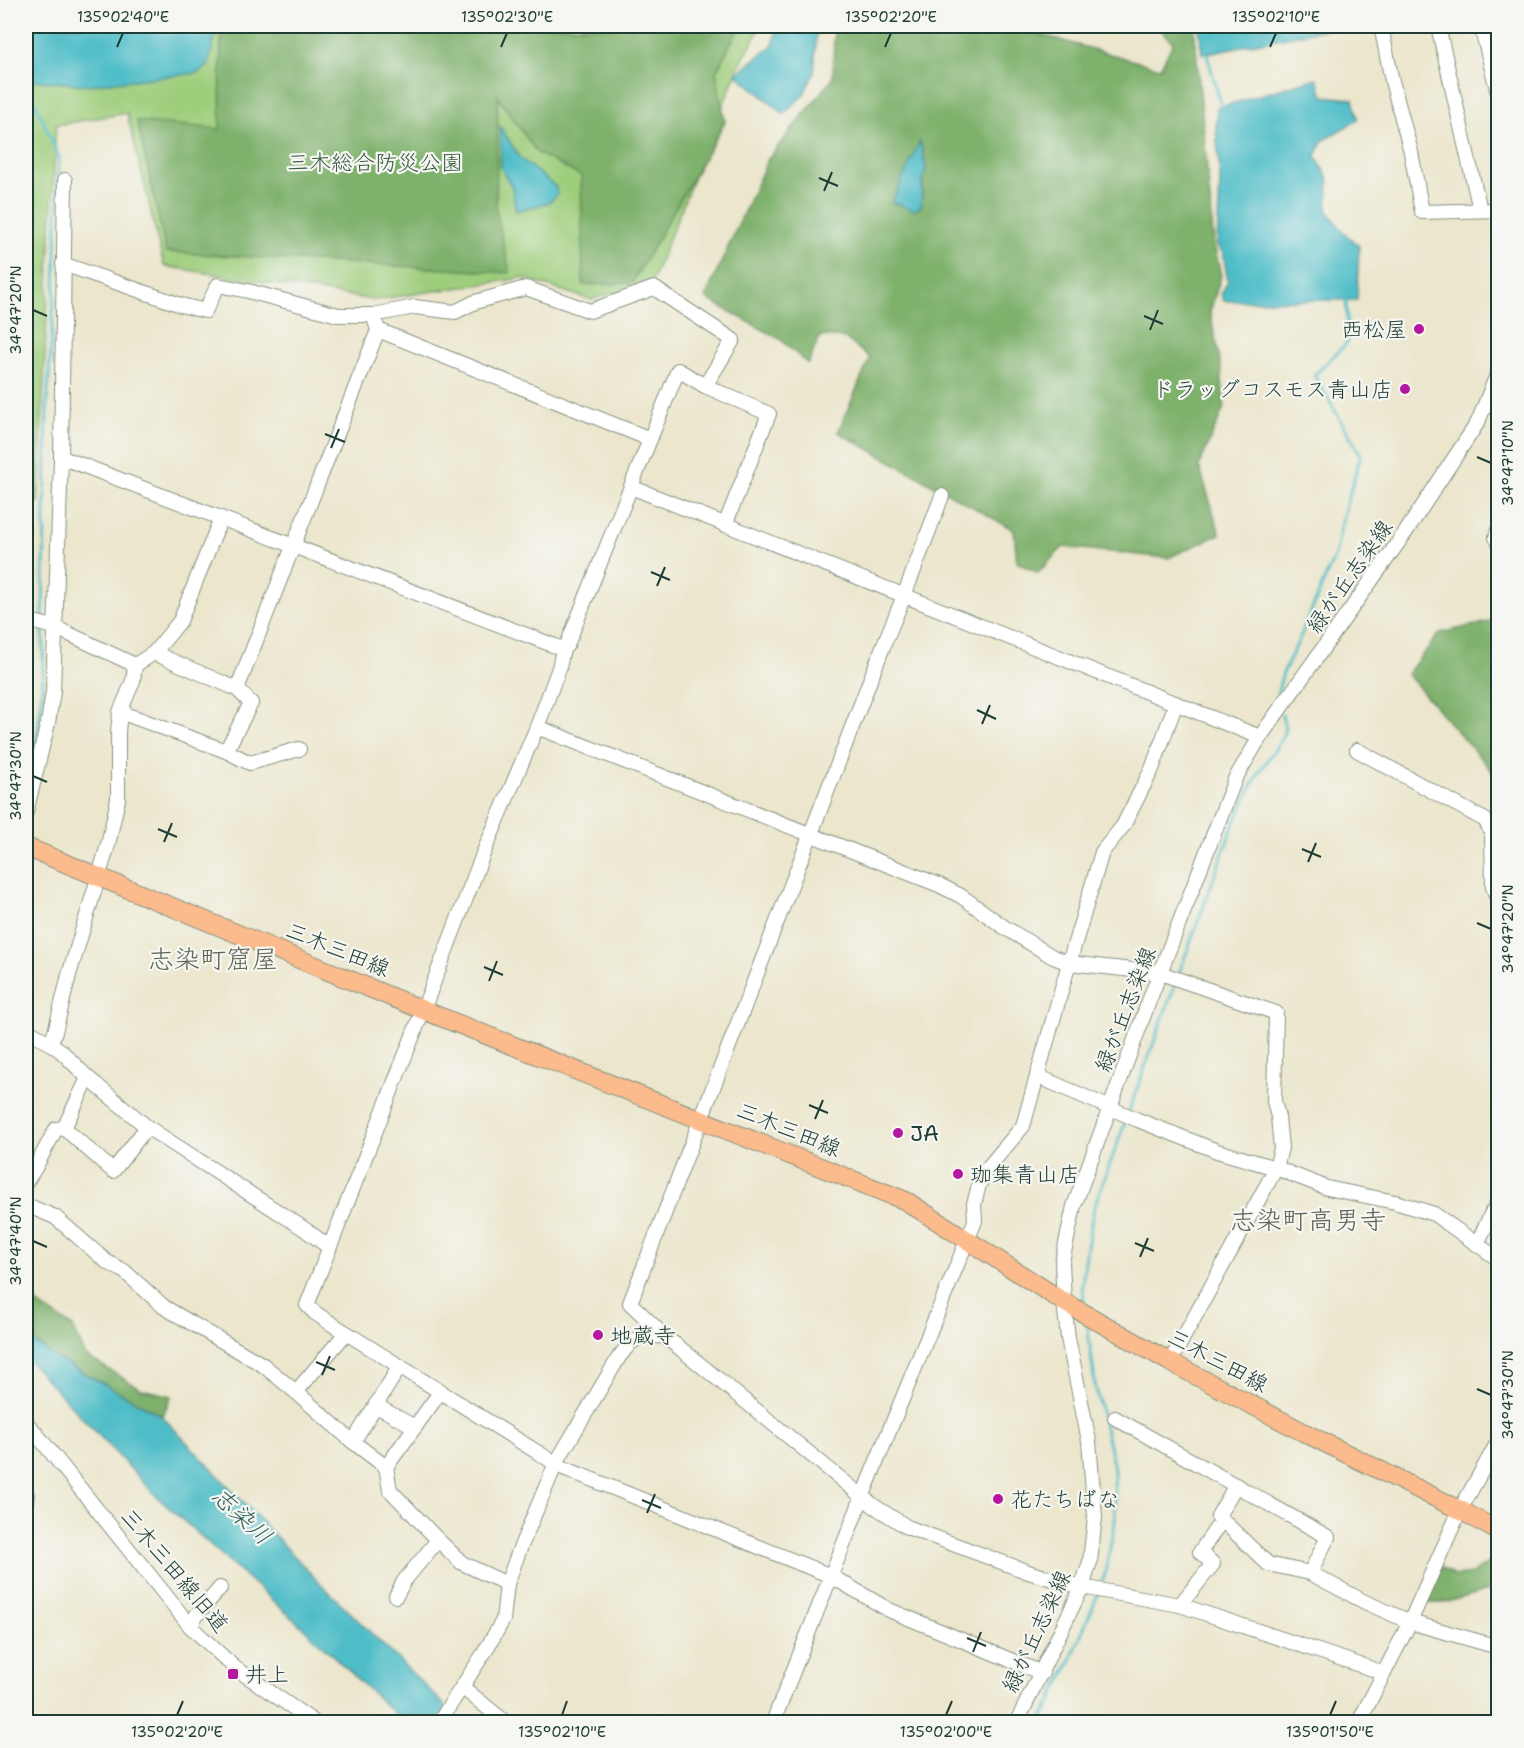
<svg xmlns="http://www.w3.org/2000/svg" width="1524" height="1748" viewBox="0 0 1524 1748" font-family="'Shantell Sans','Klee One',sans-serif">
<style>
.green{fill:#9ece7c;stroke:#5e8658;stroke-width:1.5}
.forest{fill:#7eb16c;stroke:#4e7750;stroke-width:1.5;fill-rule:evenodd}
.water{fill:#50bdc8;stroke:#387d7e;stroke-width:1.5}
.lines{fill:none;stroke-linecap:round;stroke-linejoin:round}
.stream{stroke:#50bdc8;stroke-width:3}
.minor-casing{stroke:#859280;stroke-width:16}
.major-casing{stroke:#859280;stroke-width:20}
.minor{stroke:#fff;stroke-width:14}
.major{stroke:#fbbb8c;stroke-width:18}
.ticks{fill:none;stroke:#1f3d34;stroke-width:2}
.poi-dot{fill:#b5179e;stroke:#f6f6f2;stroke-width:2}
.labels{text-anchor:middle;stroke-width:4.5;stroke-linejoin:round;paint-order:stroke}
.park-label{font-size:22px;fill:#385a42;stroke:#f6f6f2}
.poi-label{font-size:22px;fill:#1f3d34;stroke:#f6f6f2;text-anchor:start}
.street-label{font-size:22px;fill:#1f3d34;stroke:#f6f6f2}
.water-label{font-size:24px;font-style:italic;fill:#2b5d59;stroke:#f6f6f2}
.quarter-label{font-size:26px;fill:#5e6353;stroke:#f6f6f2}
.neatline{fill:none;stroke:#1f3d34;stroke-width:2}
.ticks-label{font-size:15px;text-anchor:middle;fill:#1f3d34}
</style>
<rect width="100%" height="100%" fill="#f6f6f2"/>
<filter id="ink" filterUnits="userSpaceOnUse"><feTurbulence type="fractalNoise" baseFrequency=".0167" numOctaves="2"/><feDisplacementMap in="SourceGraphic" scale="12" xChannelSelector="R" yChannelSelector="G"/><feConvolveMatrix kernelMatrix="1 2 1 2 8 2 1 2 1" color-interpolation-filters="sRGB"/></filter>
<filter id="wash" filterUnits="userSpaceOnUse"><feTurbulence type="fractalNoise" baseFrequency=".008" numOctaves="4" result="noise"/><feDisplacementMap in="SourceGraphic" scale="24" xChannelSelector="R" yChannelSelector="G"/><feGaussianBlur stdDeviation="1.35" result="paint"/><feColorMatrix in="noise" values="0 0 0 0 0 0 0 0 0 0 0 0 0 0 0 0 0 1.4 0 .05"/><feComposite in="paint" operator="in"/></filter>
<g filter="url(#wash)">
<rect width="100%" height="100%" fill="#ebe6cc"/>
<!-- green -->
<polygon class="green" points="26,26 761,26 739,66 652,281 591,300 523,278 374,300 164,266 127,113 56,125 38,503 27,496 26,489"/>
<!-- forest -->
<g class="forest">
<polygon points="232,26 740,26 716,72 725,122 632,283 583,285 581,176 537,153 498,97 496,211 510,273 166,252 137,121 220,129 221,36"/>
<path d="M834,26h176l150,42 13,-25 -12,-14 1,-3h32l20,218 7,32 -11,36 11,55 3,40 -25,59 21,68 -52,24 -105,-11 -25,26 -21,-11 -3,-32 -176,-98 32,-74 -25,-20 -25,-2 -12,28 -28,-25 -75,-41 63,-139 65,-81zM920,142c9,24 2,40 1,65z"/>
<polygon points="1498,620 1498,778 1407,674 1440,633"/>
<polygon points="26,1283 38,1304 73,1327 86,1356 141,1389 172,1396 162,1416 51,1355 26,1334"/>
<polygon points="1496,1557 1498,1557 1498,1589 1492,1589 1444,1603 1423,1603 1441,1567 1455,1576 1472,1574"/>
</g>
<!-- water -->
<g class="water">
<polygon points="34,26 224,26 215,36 208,66 197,73 88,85 30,80 29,69 33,68 32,30"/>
<polygon points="777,26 817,26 814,73 804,94 784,114 736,74 773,45"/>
<polygon points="1199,26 1332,26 1332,28 1202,54"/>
<polygon points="1317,78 1323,96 1353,99 1358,120 1323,140 1316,156 1329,181 1327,210 1344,233 1359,246 1357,300 1224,301 1221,295 1228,281 1223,253 1217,245 1220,180 1216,125 1217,108"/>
<polygon points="500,126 520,158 556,187 557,195 548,203 516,211 512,188 501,168"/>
<polygon points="920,141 926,169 922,185 921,207 914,210 892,202"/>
<polygon points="26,1336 51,1355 162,1416 313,1576 462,1722 403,1722 309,1633 159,1499 26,1358"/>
</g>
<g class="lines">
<!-- stream -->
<g class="stream">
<polyline points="33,48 28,48 26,73 27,84 59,157 55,285 47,406 43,620"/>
<polyline points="1206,51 1222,108"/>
<polyline points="1280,702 1278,691 1283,673 1298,642 1336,553 1344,512 1361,455 1314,375 1348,342 1346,299"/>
<path d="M35,748c8,-40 9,-78 8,-119"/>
<polyline points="26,783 30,769"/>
<polyline points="1178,976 1234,823 1258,774 1282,739 1285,728 1282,715"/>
<polyline points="1129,1111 1176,982"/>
<polyline points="1085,1305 1082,1287 1086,1253 1094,1207 1126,1120"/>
<polyline points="1087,1323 1095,1384 1114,1468 1115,1523 1105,1574 1101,1585"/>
<polyline points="1041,1722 1070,1662 1098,1594"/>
</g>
</g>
</g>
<g filter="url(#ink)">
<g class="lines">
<defs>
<g id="minor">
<polyline points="1381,26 1392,81 1411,152 1422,212 1498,210"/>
<polyline points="1438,26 1480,210"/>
<polyline points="1481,26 1498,93"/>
<polyline points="63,264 181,305 205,311 218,285 248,291 338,315 373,315 415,307 455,312 475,302 526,288 590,311 654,288 733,340 705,386"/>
<polyline points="378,330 650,439"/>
<polyline points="61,458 74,462 563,649"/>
<polyline points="631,487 1260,737"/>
<polyline points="725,525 769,414 705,386 678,370 567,645 563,649 559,668 537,727 483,854 423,1010 307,1305 315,1313 332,1324 561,1467 831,1576 889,1610 1042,1673"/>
<polyline points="1498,530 1496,537 1498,541"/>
<polyline points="26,620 54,627 135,665"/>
<polyline points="154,653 237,689 378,330 373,315"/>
<polyline points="120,712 226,751 250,763 299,749"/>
<polyline points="537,727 939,885 961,896 1004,927 1053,957 1069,963 1160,973 1276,1013 1274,1101 1278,1117 1281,1148 1276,1168 1170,1362"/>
<polyline points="1357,750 1485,820 1492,833 1493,887 1498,901"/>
<polyline points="226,751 251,703 237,689"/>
<polyline points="26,812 48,723 53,692 61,458 65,180"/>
<polyline points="26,1030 50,1043 61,1051 88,1078 147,1127 303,1228 329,1247"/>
<polyline points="50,1043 55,1032 69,975 108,845 118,799 118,732 120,712 133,681 135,665 154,653 180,621 221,518"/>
<polyline points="1037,1076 1138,1120 1217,1151 1276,1168 1327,1188 1395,1202 1434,1214 1498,1259"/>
<polyline points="64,1128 113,1171 147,1127"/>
<polyline points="26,1182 35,1168 56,1129 64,1128 88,1078"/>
<polyline points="26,1205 55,1217 107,1262 124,1271 164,1307 263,1365 296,1392 346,1333"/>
<polyline points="1477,1244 1495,1206 1498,1202"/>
<polyline points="660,1336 656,1328 630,1303 884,644 904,596 942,496"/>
<polyline points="441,1391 386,1467 390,1490 438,1540 462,1563 507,1584"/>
<polyline points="296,1392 353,1442 386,1467"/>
<polyline points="376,1404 382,1409 415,1427"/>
<polyline points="1115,1418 1328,1537 1310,1573 1365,1602 1410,1622 1498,1647"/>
<polyline points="26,1423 34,1431 191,1627 235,1668 314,1722"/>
<polyline points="353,1442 400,1366"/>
<polyline points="1236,1485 1218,1516 1268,1564 1310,1573"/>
<polyline points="26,1502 27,1495"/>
<polyline points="396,1596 404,1581 438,1540"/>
<polyline points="1180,1605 1213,1564 1200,1552 1222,1520"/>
<polyline points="191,1627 195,1617 220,1588"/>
<polyline points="462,1687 505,1722"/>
<polyline points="439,1722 484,1653 503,1620 507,1584 519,1551 556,1463 619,1357 631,1342 642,1337 660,1336 664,1337 676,1345 874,1506 907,1527 1031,1573 1082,1587 1180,1605 1384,1673"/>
<polyline points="773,1722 863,1495 975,1221 974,1204 979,1185 986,1170 1023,1126 1069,963 1102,852 1123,826 1152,769 1176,703"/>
<polyline points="1017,1722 1082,1587 1090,1562 1095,1517 1089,1441 1068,1338 1064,1302 1062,1262 1074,1206 1149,1001 1235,779 1260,737 1405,533 1478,422 1498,372"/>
<polyline points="1359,1722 1410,1622 1460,1510 1498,1442"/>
</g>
<g id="major">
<polyline points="26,615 26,624"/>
<polyline points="26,847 423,1010 906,1201 1064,1302 1170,1362 1305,1433 1460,1510 1498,1531"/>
</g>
</defs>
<!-- minor casing -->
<use href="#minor" class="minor-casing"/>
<!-- major casing -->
<use href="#major" class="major-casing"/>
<!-- minor -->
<use href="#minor" class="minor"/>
<!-- major -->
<use href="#major" class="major"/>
</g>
</g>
<!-- ticks -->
<path class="ticks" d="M117,47l6,-14M501,47l6,-14M885,47l6,-14M1270,47l6,-14M819,178l19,8M824,191l8,-19M33,310l14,6M1144,316l19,8M1150,330l8,-20M325,434l20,8M331,448l8,-19M1477,457l14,6M651,572l19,8M657,586l8,-19M977,710l19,9M982,724l8,-19M33,776l14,6M158,829l19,8M164,842l8,-19M1302,849l19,8M1308,862l8,-19M1477,923l14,6M484,967l19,8M489,981l8,-20M809,1105l19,8M815,1119l8,-19M33,1241l14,6M1135,1243l19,8M1140,1257l8,-19M316,1362l19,8M322,1375l8,-19M1477,1389l14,6M642,1500l19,8M647,1513l8,-19M967,1638l19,8M973,1652l8,-20M177,1715l6,-14M562,1715l5,-14M946,1715l6,-14M1330,1715l6,-14"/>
<!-- markers -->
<g class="poi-dot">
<circle cx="1419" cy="329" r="6"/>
<circle cx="1405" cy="389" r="6"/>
<circle cx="898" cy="1133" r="6"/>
<circle cx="958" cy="1174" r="6"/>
<circle cx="598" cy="1335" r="6"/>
<circle cx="998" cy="1499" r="6"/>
<rect x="227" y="1668" width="12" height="12" rx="3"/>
</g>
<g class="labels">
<!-- park labels -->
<g class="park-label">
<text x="375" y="170">三木総合防災公園</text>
</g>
<!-- poi labels -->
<g class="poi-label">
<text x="1407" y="337" text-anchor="end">西松屋</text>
<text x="1393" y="397" text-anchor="end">ドラッグコスモス青山店</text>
<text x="910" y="1141">JA</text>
<text x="970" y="1182">珈集青山店</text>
<text x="610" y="1343">地蔵寺</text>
<text x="1010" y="1507">花たちばな</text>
<text x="245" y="1682">井上</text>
</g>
<!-- street labels -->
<g class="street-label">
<text transform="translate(1349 576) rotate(-55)" y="8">緑が丘志染線</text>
<text transform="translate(338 949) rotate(22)" y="8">三木三田線</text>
<text transform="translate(1125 1009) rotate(-69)" y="8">緑が丘志染線</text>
<text transform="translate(789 1129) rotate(22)" y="8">三木三田線</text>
<text transform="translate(1218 1360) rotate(28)" y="8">三木三田線</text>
<text transform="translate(175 1570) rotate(50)" y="8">三木三田線旧道</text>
<text transform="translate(1036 1631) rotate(-65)" y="8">緑が丘志染線</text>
</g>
<!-- water labels -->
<g class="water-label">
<text transform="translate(242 1516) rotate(43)" y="8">志染川</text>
</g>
<!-- quarter labels -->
<g class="quarter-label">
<text x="213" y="968">志染町窟屋</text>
<text x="1308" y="1229">志染町高男寺</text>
</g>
</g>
<!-- margin -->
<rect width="1524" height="1748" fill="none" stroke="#f6f6f2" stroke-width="66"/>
<rect x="33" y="33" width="1458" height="1682" class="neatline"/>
<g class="ticks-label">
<text x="123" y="22">135°02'40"E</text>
<text x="507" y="22">135°02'30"E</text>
<text x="891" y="22">135°02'20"E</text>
<text x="1276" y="22">135°02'10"E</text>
<text transform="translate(16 310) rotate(-90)" y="5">34°47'20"N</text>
<text transform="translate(1508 463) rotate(-90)" y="5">34°47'10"N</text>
<text transform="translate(16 776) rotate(-90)" y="5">34°47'30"N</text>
<text transform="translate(1508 929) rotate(-90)" y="5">34°47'20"N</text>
<text transform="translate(16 1241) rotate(-90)" y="5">34°47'40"N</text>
<text transform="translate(1508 1395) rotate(-90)" y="5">34°47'30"N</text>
<text x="177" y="1737">135°02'20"E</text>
<text x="562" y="1737">135°02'10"E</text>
<text x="946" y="1737">135°02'00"E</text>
<text x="1330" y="1737">135°01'50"E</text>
</g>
</svg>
